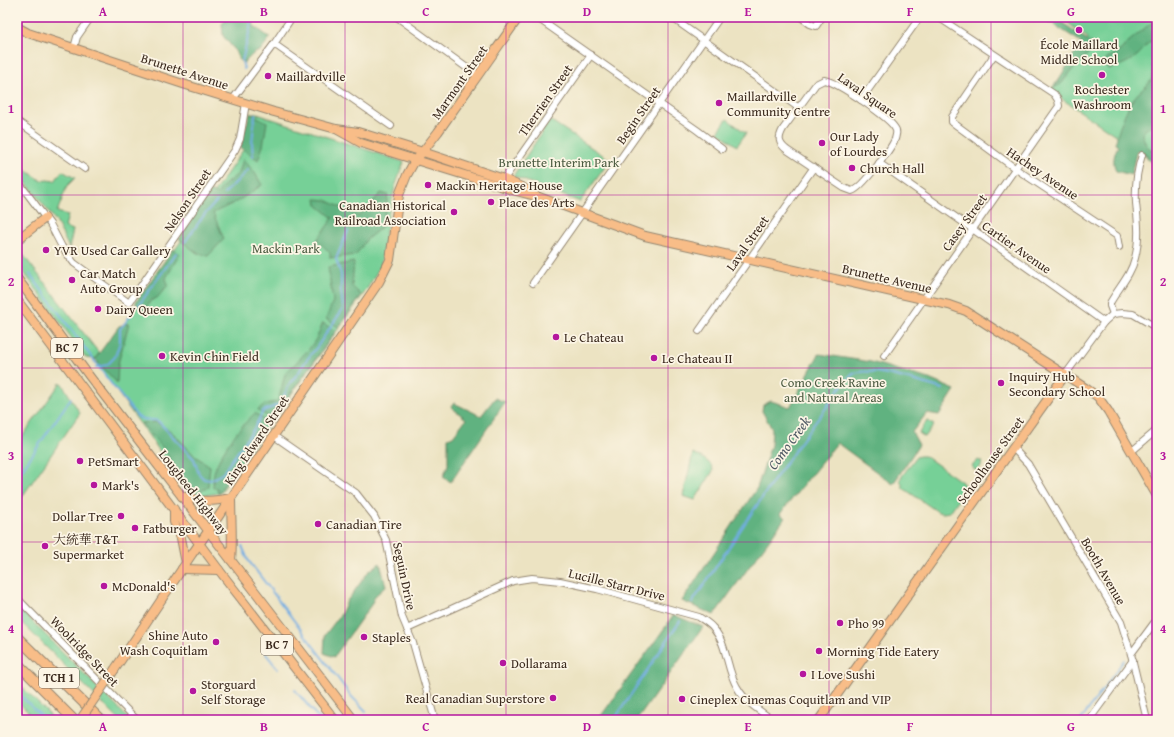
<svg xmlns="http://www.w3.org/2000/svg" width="1174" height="737" viewBox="0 0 1174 737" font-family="'Gentium Book Plus','Noto Serif SC',serif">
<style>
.green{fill:#76d097;stroke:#587d5a}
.forest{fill:#60b280;stroke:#4e6e4f}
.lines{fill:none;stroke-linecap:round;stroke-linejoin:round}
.stream{stroke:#72ade3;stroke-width:2}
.minor-casing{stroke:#948670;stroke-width:8}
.major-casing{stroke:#948670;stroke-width:10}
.highway-casing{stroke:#948670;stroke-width:11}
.minor{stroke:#fff;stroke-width:6}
.major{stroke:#f8bd88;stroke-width:8}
.highway{stroke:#f8bd88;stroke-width:9}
.rail-casing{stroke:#3b2a1e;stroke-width:3.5}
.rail{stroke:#fcf5e5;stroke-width:2;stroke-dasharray:6;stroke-linecap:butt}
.major-bridge-casing{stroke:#948670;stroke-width:10;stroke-linecap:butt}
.major-bridge{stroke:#f8bd88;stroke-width:8}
.grid{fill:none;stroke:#b5179e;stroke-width:1;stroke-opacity:0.55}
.poi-dot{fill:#b5179e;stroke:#fcf5e5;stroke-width:1.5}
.labels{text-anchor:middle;stroke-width:3.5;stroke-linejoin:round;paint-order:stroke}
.shield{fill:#fcf5e5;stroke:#75675a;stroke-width:1}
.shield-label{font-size:12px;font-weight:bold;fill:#3b2a1e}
.poi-label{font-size:13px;fill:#3b2a1e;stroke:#fcf5e5;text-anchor:start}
.street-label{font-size:13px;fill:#3b2a1e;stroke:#fcf5e5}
.park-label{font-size:13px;fill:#4d5c42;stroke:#fcf5e5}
.water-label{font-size:14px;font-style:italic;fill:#4e5863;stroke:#fcf5e5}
.neatline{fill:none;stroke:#b5179e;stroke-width:1.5}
.grid-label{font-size:13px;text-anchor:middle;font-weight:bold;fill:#b5179e}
</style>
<rect width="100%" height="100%" fill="#fcf5e5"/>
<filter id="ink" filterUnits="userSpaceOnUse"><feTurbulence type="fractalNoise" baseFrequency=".025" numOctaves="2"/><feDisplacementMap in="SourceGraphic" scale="8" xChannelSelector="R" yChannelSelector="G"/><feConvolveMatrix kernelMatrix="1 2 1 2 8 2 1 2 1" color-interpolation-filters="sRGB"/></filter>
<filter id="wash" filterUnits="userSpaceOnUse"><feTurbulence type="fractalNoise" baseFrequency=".012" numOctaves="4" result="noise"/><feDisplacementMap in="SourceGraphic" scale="16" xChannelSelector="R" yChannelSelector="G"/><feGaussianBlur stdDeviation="0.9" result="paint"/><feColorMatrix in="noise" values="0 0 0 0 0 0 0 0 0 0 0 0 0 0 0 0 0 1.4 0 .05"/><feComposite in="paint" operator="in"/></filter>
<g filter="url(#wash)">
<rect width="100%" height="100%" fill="#ece3c2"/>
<!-- green -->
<g class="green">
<polygon points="1060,17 1157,17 1157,163 1050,91 1088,38"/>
<polygon points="254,113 404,162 395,187 388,216 381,265 367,289 220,493 201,496 185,486 97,364 243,150"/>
<polygon points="727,119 746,133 737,146 718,132"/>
<polygon points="550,120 610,160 580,202 513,176"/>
<polygon points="17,164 42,181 47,180 55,181 62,171 75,178 67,186 57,212 68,215 65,227 73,230 69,248 56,221 17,171"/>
<polygon points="17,247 99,353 95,359 86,358 17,263"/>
<polygon points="61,382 80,413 17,504 17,444"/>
<polygon points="927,420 934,425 925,437 919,433"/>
<path d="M693,453c7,4 20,9 20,18l-18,29 -12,-4z"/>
<polygon points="920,456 925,456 962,482 965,488 964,491 950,512 943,513 938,512 903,488 900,479 916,457"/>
<path d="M978,460l4,2c-1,4 -2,7 -6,8l-4,-2 1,-3z"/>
<polygon points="17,606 130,720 119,720 17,618"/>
<polygon points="17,682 55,720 36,720 17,701"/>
</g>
<!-- forest -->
<g class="forest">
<polygon points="227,17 233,18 235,17 254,17 253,25 270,38 261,50 253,54 244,63 240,61 234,49 223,36 222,24"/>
<polygon points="1042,17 1054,17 1096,46 1073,69 1061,84 1054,88 1081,42"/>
<path d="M1151,23h6v99l-11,7 -4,5 4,11 11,10v11l-10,-7v-4l-8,-5 -3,3 -5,22 -15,-4c-4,-9 -2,-17 2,-25l-3,-2c4,-15 10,-34 19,-46 5,-7 13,-11 17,-18 4,-9 1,-20 2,-28 0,-3 1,-6 2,-9l-4,-2c-6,3 -8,10 -13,14 -8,7 -20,12 -30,14l-3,-3 -1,-5 3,-3 14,-8 6,-7z"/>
<polygon points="250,113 267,122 263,146 258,160 240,147"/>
<polygon points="243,159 255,173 262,185 238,201 213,213 224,239 208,256 197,253 179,239 210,191 217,194 224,185 239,173"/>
<polygon points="381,193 388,195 383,226 366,240 356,255 330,258 330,253 317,240 333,218 317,205 316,199 326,200 359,216"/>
<polygon points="173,249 180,254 166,278 168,285 157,298 150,301 146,311 135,303"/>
<polygon points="354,262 352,286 361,295 338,327 326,319 333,301 328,267"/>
<polygon points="129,323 118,364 117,383 95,359 119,326"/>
<polygon points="323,323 336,331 272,419 258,411 259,409 264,404 276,402 279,398 285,374 309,349 316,339"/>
<polygon points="819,354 871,362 929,379 955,390 939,415 927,413 912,432 919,445 893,484 837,443 780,514 785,518 714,615 682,601 757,488 771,445 772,429 762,411 763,405 771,401 790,407"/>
<polygon points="495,398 505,402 451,482 443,477 448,465 448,438 453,436 466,419 451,407 454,403 481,416"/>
<path d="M255,413l15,11 -52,69 -1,-5h-4c0,-6 0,-14 2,-19 8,-21 24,-41 40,-56z"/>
<polygon points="156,422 172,432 195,456 210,466 208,487 200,492 183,480 163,448 141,423"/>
<polygon points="380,563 386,586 375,596 371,605 334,657 324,653 325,635 341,614 347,601 369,571"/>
<polygon points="674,615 703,627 637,720 598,720"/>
</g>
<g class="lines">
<!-- stream -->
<g class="stream">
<polyline points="244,69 242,61 250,29 251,17"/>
<polyline points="253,156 252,143 255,115"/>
<polyline points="224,194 248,170"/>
<polyline points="185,242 204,215 217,201"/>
<path d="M30,274l80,108 27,34c6,6 14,2 21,5l36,38 5,15 5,5 7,1 12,-7 4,-6 28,-40 8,-16 15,-6 3,-3 9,-19 9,-11 6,-10 12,-15 8,-12 18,-26 -2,-19v-16l-5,-15 12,-28"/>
<polyline points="139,305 176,253"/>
<polyline points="96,367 107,365 115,357 120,342 120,329 132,314"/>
<polyline points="17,477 71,398"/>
<polyline points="242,546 248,560 352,697 366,711"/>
<path d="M692,603c44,-66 86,-132 134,-195 5,-8 21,-32 29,-35 17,-7 70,11 88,16"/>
<polyline points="266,654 278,669"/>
<polyline points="295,690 320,720"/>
<polyline points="17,692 45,720"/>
<polyline points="614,720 680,621"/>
<polyline points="1081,720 1124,660"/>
</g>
</g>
</g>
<g filter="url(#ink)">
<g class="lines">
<defs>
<g id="minor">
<polyline points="397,17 478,76"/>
<polyline points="536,17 697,130 722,149"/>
<polyline points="671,17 799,108"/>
<polyline points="801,17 810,24 816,26 822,17"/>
<polyline points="17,21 20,17"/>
<polyline points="274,44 391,126"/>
<polyline points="74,48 77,37 91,17"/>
<polyline points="994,55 952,117 952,122 1016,169 1117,236 1119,247"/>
<path d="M824,80c13,2 67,38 72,50 1,3 0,5 -1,9 -4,10 -33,49 -43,52l-8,-3 -57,-38c-9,-7 -9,-12 -4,-21l33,-45z"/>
<polyline points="233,99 274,44 292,17"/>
<polyline points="861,100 920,17"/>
<polyline points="17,121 85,169"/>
<polyline points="879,163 1104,322"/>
<polyline points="504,179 591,55"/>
<polyline points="17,180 50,224 62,247 74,263 129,303 235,150 240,139 246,103"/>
<polyline points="533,283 720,17"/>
<path d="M1113,314l-3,-8v-3c9,-16 21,-28 25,-45 5,-19 3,-36 1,-55 -1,-17 1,-33 6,-48"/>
<polyline points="699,331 814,167"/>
<polyline points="884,356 1059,106 1058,100 1054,94 938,17"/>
<polyline points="1065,375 1104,322 1113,314 1122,313 1133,314 1157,328"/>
<polyline points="274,436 356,493 374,516 386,540 402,617 413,643 435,720"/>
<polyline points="1013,448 1028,464 1121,622 1131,654 1147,720"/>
<polyline points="1132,451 1157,430"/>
<polyline points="17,598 137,720"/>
<path d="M407,629l106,-48 19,-3 28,3 37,8 102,28c4,3 10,6 14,11 15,17 13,41 24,59 8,15 23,24 36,33"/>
<polyline points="1131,654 1157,619"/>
<polyline points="1089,720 1133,660"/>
</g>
<g id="major">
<polyline points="17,27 28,33 183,84 274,112 336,129 358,132 423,152 504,179 530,191"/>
<polyline points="336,129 361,143 516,191 539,197 645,236 949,305 966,311 1087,389 1098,397 1108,411 1157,496"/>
<polyline points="17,240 45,218"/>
<polyline points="17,278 90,377 354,720"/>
<polyline points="17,300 219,570 335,720"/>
<path d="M182,496c21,6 28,6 49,2"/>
<path d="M231,498c0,21 2,42 0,62"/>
<polyline points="174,509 174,522 181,538 186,563"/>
<polyline points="182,569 219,570"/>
<polyline points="115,669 192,554 214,523 379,282 390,260 399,195 407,175 413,164 438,132 519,17"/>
<polyline points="819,720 1065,375"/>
</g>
<g id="highway">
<polyline points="17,637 101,720"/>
<polyline points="17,663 74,720"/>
</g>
</defs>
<!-- minor casing -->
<use href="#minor" class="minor-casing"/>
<!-- major casing -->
<use href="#major" class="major-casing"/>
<!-- highway casing -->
<use href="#highway" class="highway-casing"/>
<!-- minor -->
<use href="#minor" class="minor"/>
<!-- major -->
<use href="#major" class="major"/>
<!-- highway -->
<use href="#highway" class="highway"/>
<defs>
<polyline id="rail" points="17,718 19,720"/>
</defs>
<!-- rail casing -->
<use href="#rail" class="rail-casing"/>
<!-- rail -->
<use href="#rail" class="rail"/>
<defs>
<polyline id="major-bridge" points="80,720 115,669"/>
</defs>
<!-- major-bridge casing -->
<use href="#major-bridge" class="major-bridge-casing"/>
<!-- major-bridge -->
<use href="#major-bridge" class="major-bridge"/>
</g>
</g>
<!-- grid -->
<path class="grid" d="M183,17v703M345,17v703M506,17v703M668,17v703M829,17v703M991,17v703M17,195h1140M17,368h1140M17,542h1140"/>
<!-- markers -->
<g class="poi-dot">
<circle cx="1079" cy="30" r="4"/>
<circle cx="1102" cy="75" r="4"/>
<circle cx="268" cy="76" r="4"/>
<circle cx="719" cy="103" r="4"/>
<circle cx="822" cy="143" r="4"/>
<circle cx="852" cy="168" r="4"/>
<circle cx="428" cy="185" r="4"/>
<circle cx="491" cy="202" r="4"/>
<circle cx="454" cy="212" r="4"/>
<circle cx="46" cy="250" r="4"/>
<circle cx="72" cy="280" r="4"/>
<circle cx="98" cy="309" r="4"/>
<circle cx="556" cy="337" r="4"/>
<circle cx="162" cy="356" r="4"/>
<circle cx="654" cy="358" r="4"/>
<circle cx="1001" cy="383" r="4"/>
<circle cx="80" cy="461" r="4"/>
<circle cx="94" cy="485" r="4"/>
<circle cx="121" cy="516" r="4"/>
<circle cx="318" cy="524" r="4"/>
<circle cx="135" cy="528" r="4"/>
<circle cx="45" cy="546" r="4"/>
<circle cx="104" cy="586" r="4"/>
<circle cx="840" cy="623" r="4"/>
<circle cx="364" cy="637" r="4"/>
<circle cx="216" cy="642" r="4"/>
<circle cx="819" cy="651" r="4"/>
<circle cx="503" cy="663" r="4"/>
<circle cx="803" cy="674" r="4"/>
<circle cx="193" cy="691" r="4"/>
<circle cx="553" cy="698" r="4"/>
<circle cx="682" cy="699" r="4"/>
</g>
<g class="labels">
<!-- shield labels -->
<g class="shield">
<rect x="51" y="338" width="32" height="20" rx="3"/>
<rect x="261" y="635" width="32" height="20" rx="3"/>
<rect x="39" y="668" width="40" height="20" rx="3"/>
</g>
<g class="shield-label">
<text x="67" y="352">BC 7</text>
<text x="277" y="649">BC 7</text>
<text x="59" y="682">TCH 1</text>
</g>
<!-- poi labels -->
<g class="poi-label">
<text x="1079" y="49" text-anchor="middle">École Maillard<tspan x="1079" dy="15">Middle School</tspan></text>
<text x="276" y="81">Maillardville</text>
<text x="1102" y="94" text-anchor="middle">Rochester<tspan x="1102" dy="15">Washroom</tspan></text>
<text x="727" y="101">Maillardville<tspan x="727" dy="15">Community Centre</tspan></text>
<text x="830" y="141">Our Lady<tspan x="830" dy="15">of Lourdes</tspan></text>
<text x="860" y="173">Church Hall</text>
<text x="436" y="190">Mackin Heritage House</text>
<text x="499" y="207">Place des Arts</text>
<text x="446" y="210" text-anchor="end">Canadian Historical<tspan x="446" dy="15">Railroad Association</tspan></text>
<text x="54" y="255">YVR Used Car Gallery</text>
<text x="80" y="278">Car Match<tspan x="80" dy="15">Auto Group</tspan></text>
<text x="106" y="314">Dairy Queen</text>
<text x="564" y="342">Le Chateau</text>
<text x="170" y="361">Kevin Chin Field</text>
<text x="662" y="363">Le Chateau II</text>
<text x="1009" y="381">Inquiry Hub<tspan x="1009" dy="15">Secondary School</tspan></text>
<text x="88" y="466">PetSmart</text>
<text x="102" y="490">Mark's</text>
<text x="113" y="521" text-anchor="end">Dollar Tree</text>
<text x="326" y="529">Canadian Tire</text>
<text x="143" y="533">Fatburger</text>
<text x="53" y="544">大統華 T&amp;T<tspan x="53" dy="15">Supermarket</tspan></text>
<text x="112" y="591">McDonald's</text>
<text x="848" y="628">Pho 99</text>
<text x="208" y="640" text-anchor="end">Shine Auto<tspan x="208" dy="15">Wash Coquitlam</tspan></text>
<text x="372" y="642">Staples</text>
<text x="827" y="656">Morning Tide Eatery</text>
<text x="511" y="668">Dollarama</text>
<text x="811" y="679">I Love Sushi</text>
<text x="201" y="689">Storguard<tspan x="201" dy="15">Self Storage</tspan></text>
<text x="545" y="703" text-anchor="end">Real Canadian Superstore</text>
<text x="690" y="704">Cineplex Cinemas Coquitlam and VIP</text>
</g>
<!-- street labels -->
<g class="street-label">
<text transform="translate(185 71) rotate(18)" y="5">Brunette Avenue</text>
<text transform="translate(459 82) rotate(-55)" y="5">Marmont Street</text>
<text transform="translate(868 95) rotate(35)" y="5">Laval Square</text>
<text transform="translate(545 100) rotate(-55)" y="5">Therrien Street</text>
<text transform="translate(638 115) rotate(-55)" y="5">Begin Street</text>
<text transform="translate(1043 173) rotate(34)" y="5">Hachey Avenue</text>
<text transform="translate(187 200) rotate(-56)" y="5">Nelson Street</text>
<text transform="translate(964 222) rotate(-54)" y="5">Casey Street</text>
<text transform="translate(747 243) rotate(-55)" y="5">Laval Street</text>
<text transform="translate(1017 247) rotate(35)" y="5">Cartier Avenue</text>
<text transform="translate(887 278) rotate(13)" y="5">Brunette Avenue</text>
<text transform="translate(256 440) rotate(-56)" y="5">King Edward Street</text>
<text transform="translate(990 460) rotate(-54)" y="5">Schoolhouse Street</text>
<text transform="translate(194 492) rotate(52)" y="5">Lougheed Highway</text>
<text transform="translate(1104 571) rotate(60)" y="5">Booth Avenue</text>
<text transform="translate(405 576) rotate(78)" y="5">Seguin Drive</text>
<text transform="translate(617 584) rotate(14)" y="5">Lucille Starr Drive</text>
<text transform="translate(85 651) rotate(46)" y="5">Woolridge Street</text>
</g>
<!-- park labels -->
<g class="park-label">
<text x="559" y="167">Brunette Interim Park</text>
<text x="286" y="253">Mackin Park</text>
<text x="833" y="387">Como Creek Ravine<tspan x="833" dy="15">and Natural Areas</tspan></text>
</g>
<!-- water labels -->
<g class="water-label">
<text transform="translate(789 443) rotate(-54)" y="5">Como Creek</text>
</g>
</g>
<!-- margin -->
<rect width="1174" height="737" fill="none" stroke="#fcf5e5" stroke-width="44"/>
<rect x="22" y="22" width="1130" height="693" class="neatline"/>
<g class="grid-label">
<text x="103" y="16">A</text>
<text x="264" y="16">B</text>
<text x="426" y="16">C</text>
<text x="587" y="16">D</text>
<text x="748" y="16">E</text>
<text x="910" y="16">F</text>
<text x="1071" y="16">G</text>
<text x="11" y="113">1</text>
<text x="1163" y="113">1</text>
<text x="11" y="286">2</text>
<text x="1163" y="286">2</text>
<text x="11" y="460">3</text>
<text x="1163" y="460">3</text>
<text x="11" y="633">4</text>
<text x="1163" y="633">4</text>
<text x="103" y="731">A</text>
<text x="264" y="731">B</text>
<text x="426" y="731">C</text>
<text x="587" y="731">D</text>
<text x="748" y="731">E</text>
<text x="910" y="731">F</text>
<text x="1071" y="731">G</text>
</g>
</svg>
